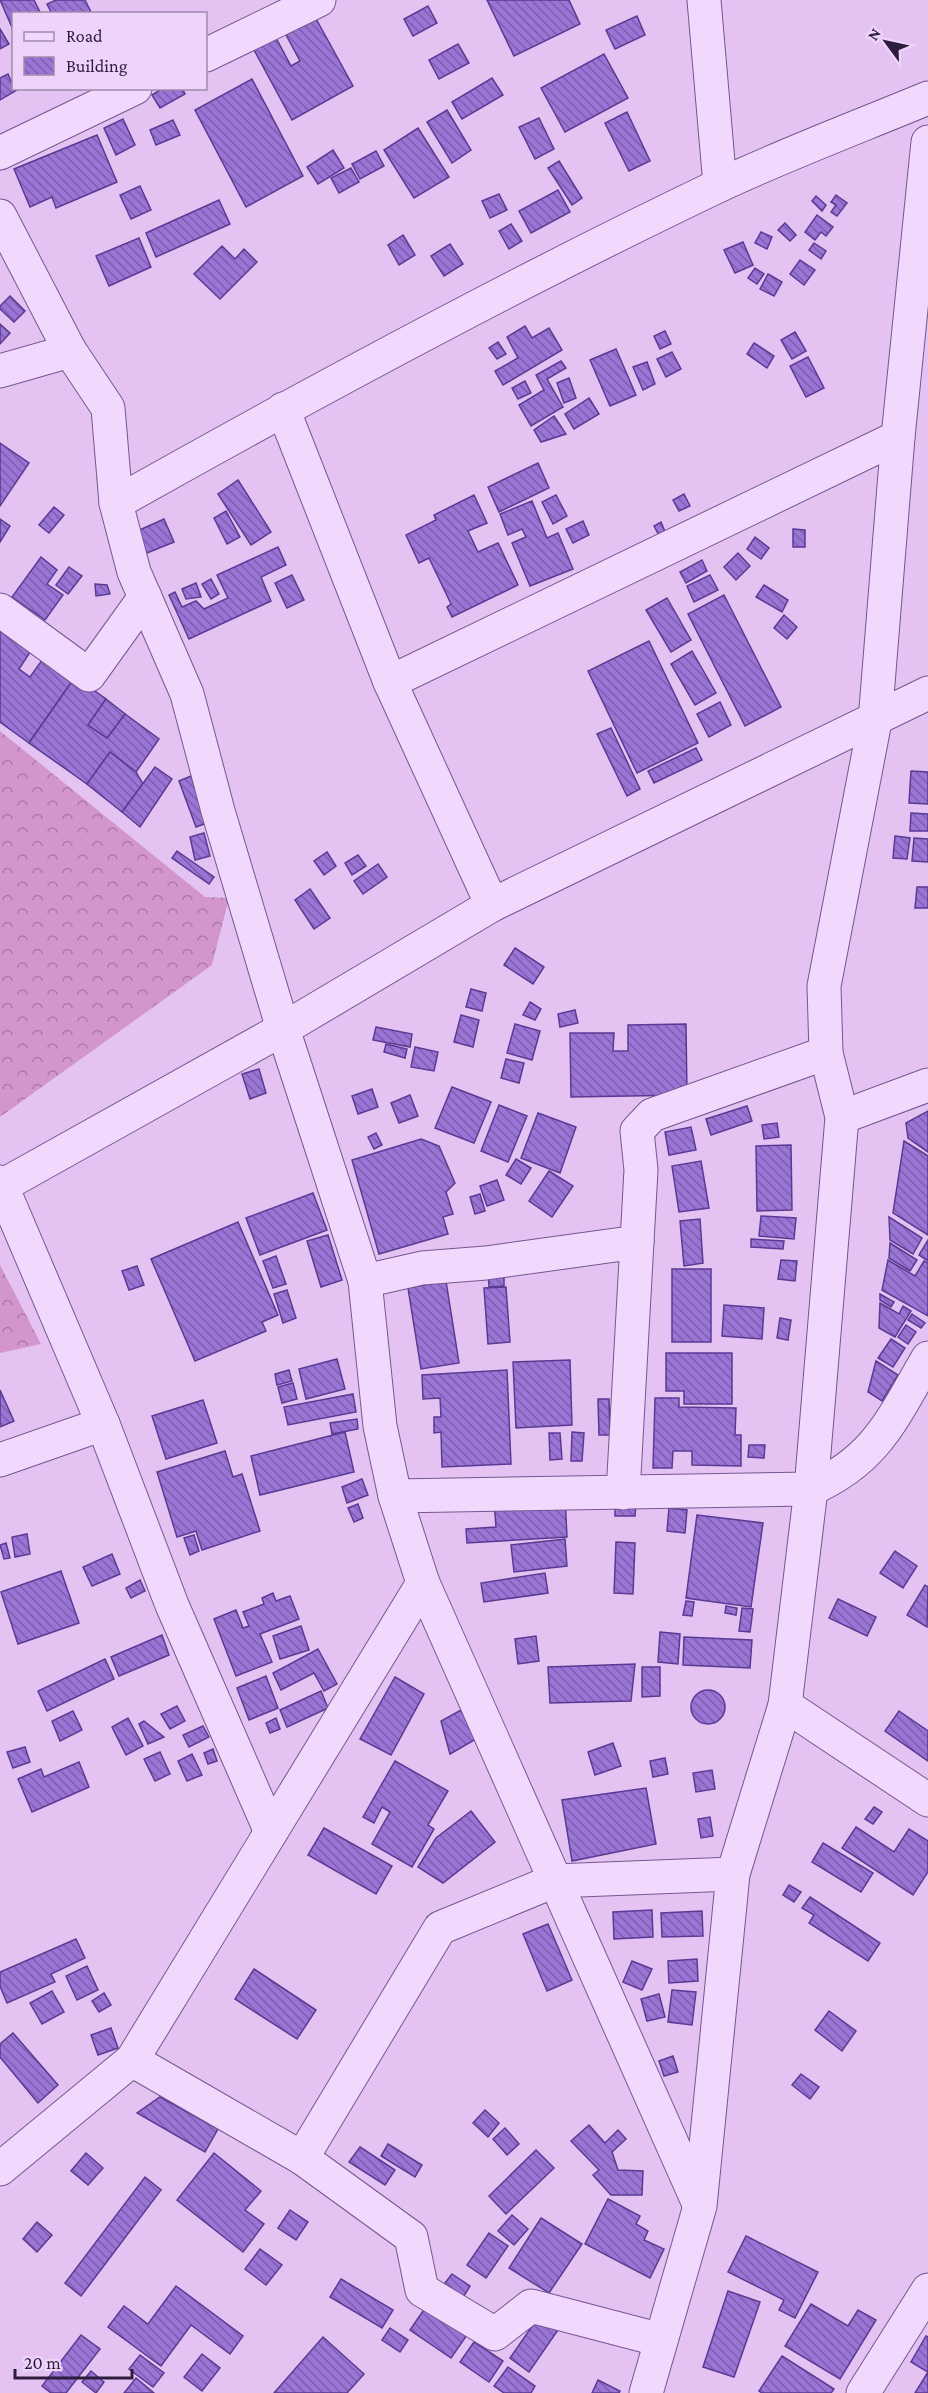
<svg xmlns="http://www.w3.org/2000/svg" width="928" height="2393" viewBox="0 0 928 2393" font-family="'Crimson Pro',serif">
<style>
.forest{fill:url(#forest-crowns)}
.building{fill:url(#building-back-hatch);stroke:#5a3a93;stroke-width:1.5}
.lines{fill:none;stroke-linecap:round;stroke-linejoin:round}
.minor-casing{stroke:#745791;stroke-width:35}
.minor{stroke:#f1d8fd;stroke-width:33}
</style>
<defs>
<pattern id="forest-crowns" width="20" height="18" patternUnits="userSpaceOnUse" patternTransform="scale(1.5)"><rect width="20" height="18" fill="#d395ce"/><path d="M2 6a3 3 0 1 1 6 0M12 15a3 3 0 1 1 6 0" fill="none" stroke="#ab79a9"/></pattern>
<pattern id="building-back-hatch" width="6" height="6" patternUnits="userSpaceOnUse" patternTransform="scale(1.5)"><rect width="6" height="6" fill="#9a75d6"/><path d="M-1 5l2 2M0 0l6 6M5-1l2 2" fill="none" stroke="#7e5faf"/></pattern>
</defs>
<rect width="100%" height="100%" fill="#e4c3f3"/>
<!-- forest -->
<g class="forest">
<polygon points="0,731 205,897 229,898 212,965 0,1117"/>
<polygon points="0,1265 41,1344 0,1353"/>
</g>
<!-- building -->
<g class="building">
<polygon points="0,0 34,0 41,14 14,14 14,32"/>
<polygon points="56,0 85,0 92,14 52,14 47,4"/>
<polygon points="487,0 569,0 580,24 514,56"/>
<polygon points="428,6 437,23 413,36 404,19"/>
<polygon points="314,15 353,86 292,120 253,48 275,36 291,66 300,61 284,31"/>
<polygon points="637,16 645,35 615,49 606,30"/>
<polygon points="0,29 9,44 0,49"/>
<polygon points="458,44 469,63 439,79 429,60"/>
<polygon points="604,54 628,98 565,132 541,88"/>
<polygon points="8,74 14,88 17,90 0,100 0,78"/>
<polygon points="492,78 503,95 462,119 452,102"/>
<polygon points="252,79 303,176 246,207 195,110"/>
<polygon points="163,88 182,88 185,94 160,108 152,95"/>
<polygon points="447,110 471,150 452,163 427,122"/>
<polygon points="627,112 650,161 629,171 605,123"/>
<polygon points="539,118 554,149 535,159 519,127"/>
<polygon points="123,119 135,145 116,155 104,128"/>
<polygon points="173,120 180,135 156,145 150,130"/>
<polygon points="418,128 449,177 414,198 384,150"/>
<polygon points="97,135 117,182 56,208 52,197 30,207 14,169"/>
<polygon points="333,150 344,168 318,184 307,167"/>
<polygon points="376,151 384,166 360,179 352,164"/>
<polygon points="559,161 582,198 572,205 548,168"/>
<polygon points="351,168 359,182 339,193 331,178"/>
<polygon points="140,186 151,210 131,219 120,195"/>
<polygon points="558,190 570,212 531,233 519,211"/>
<polygon points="499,194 507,210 490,218 482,201"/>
<polygon points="836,195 847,203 837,216 831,212 836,205 831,202"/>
<polygon points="816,196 826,205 822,211 812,201"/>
<polygon points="219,200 230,224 156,257 146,233"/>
<polygon points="817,215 833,227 826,236 821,232 815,240 805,232"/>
<polygon points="785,223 796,235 790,241 778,230"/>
<polygon points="511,224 522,241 509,249 499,231"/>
<polygon points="761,232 772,237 767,249 755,243"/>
<polygon points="403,235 415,255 399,265 388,245"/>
<polygon points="139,238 151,267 109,286 96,256"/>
<polygon points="743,242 753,265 735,273 724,250"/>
<polygon points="814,243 826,251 821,259 809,250"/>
<polygon points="450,244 463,264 444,276 431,256"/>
<polygon points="222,246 235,259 244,249 257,262 220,299 194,274"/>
<polygon points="800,260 815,270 804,285 790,274"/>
<polygon points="755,268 764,274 757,284 748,278"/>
<polygon points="768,274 782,282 774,296 760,289"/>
<polygon points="10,296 25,311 14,322 0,309 0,306"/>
<polygon points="0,324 10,333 0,344"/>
<polygon points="525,326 532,338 549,328 562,350 503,385 495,371 518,358 507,337"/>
<polygon points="665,331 671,344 660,349 654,336"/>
<polygon points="795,332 806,351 792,359 781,340"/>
<polygon points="498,342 506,354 497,359 489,348"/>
<polygon points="754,343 774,356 767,368 747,354"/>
<polygon points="616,349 636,395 610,406 590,360"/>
<polygon points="672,352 681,369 666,377 657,359"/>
<polygon points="808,357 824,388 806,397 790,366"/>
<polygon points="561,361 566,368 547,379 563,407 531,426 519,405 544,390 536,375"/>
<polygon points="647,362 655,384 643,390 633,367"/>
<polygon points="569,378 576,398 564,403 557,383"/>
<polygon points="525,381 531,393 518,399 512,388"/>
<polygon points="589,398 599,414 574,429 565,414"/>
<polygon points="554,416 566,434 541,442 534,430"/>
<polygon points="0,443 29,463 0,506"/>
<polygon points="538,463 549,488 499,512 488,487"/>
<polygon points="238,480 271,532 251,545 218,494"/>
<polygon points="684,494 690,506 679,511 673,500"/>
<polygon points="474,495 487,523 468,531 478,552 498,543 518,585 452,617 447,607 451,604 429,558 419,563 406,535 436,520 434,515"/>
<polygon points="556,495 567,516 553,524 542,502"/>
<polygon points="532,501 547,538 558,533 573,569 530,586 512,543 526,537 522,529 508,535 500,514"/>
<polygon points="54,507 64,515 49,533 39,525"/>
<polygon points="226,511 240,537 227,544 214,518"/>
<polygon points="0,519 10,526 0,542"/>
<polygon points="164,519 174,542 142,555 133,533"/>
<polygon points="583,521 589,535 573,543 566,529"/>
<polygon points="661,522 666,534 660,537 654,526"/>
<polygon points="793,529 805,530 805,547 793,547"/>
<polygon points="755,537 769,548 761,559 747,549"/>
<polygon points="278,547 286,565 261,577 271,601 189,639 169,595 175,592 182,607 196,601 204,609 228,598 217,575"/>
<polygon points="738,553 750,566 736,580 724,567"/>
<polygon points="41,557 57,570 47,584 63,595 45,620 12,597"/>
<polygon points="702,560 707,571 686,583 680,572"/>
<polygon points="69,567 82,576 68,594 56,585"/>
<polygon points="292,575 304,600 287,608 275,583"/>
<polygon points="710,575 718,590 694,602 687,586"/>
<polygon points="211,579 219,594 211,599 202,584"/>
<polygon points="196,583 201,597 186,599 182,589"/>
<polygon points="95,584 107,585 110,594 96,596"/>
<polygon points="764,585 788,600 782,612 756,597"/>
<polygon points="724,595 781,707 745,726 688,614"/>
<polygon points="667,598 691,640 671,652 646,610"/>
<polygon points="784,615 797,627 787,639 774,628"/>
<polygon points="0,627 34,646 19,669 30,677 45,656 75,677 29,743 0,722"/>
<polygon points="649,641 698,743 637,773 588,671"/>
<polygon points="692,651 716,693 695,705 671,664"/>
<polygon points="75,677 106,699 88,725 107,738 125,714 159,739 136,772 110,752 87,784 29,743"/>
<polygon points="106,699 125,714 107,738 88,725"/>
<polygon points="720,702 731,725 709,737 697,714"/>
<polygon points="611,728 640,789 627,796 597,734"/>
<polygon points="696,748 702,760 654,783 648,771"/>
<polygon points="110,752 136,772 143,784 122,812 87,784"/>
<polygon points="155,767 172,779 140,827 122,812"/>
<polygon points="911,771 928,772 928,804 909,803"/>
<polygon points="191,776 207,823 196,827 179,781"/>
<polygon points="911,813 928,814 928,831 910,831"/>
<polygon points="204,833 210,856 195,860 190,837"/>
<polygon points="895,836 910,838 907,859 893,858"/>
<polygon points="914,838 928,839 928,862 912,861"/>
<polygon points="177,851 214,877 209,884 172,858"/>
<polygon points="327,852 336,866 324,875 314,861"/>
<polygon points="358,855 366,866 352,875 345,863"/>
<polygon points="378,864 387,877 363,894 354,881"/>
<polygon points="917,887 928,887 928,908 915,908"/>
<polygon points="310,889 330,918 314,929 295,900"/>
<polygon points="515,948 544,967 533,984 504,965"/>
<polygon points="471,989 486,993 482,1011 466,1007"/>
<polygon points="530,1002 541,1009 535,1020 523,1015"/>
<polygon points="575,1010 578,1023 560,1027 558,1014"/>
<polygon points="461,1015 479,1020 473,1047 454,1042"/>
<polygon points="515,1024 540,1031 532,1060 507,1053"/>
<polygon points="686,1024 687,1095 571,1097 570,1033 614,1033 613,1051 628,1051 628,1025"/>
<polygon points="376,1027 412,1034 410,1047 373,1040"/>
<polygon points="386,1044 407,1049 405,1058 384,1052"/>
<polygon points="415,1047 438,1052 434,1071 411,1067"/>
<polygon points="506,1059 524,1063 519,1083 501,1078"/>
<polygon points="259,1069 266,1093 250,1099 242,1074"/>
<polygon points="452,1087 491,1102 474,1143 435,1128"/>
<polygon points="372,1089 378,1107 358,1114 352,1096"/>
<polygon points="410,1095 418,1116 399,1123 391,1103"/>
<polygon points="499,1105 527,1116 508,1162 481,1151"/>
<polygon points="747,1106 752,1121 711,1135 706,1119"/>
<polygon points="928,1111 928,1152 908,1138 906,1123"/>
<polygon points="538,1113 576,1127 560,1173 521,1158"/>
<polygon points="777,1123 779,1137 764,1139 762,1125"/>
<polygon points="691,1127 696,1150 669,1155 665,1132"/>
<polygon points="376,1133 382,1145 374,1149 368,1137"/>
<polygon points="421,1139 439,1146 455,1183 446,1192 453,1214 443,1217 448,1234 379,1254 352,1160"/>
<polygon points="904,1141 928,1156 928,1235 893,1213"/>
<polygon points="791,1145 792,1210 757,1211 756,1146"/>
<polygon points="516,1159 531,1168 521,1184 506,1175"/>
<polygon points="701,1161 709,1208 679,1212 672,1166"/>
<polygon points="549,1171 573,1186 552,1217 529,1201"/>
<polygon points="497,1180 504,1200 487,1206 480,1186"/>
<polygon points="313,1193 327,1230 260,1255 246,1218"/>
<polygon points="480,1194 485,1211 475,1214 470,1197"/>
<polygon points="761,1216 796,1218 794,1239 759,1236"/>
<polygon points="889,1217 922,1238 913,1254 890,1240"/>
<polygon points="700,1219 703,1263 684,1266 680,1221"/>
<polygon points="238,1222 278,1315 262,1322 266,1331 195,1361 151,1259"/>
<polygon points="328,1235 342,1280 321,1287 307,1241"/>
<polygon points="751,1239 784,1241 783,1249 751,1247"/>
<polygon points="928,1240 928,1261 919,1255"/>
<polygon points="890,1243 917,1260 910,1271 889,1258"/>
<polygon points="276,1256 286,1284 273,1288 263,1261"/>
<polygon points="781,1260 797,1261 795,1281 778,1279"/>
<polygon points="888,1260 915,1276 924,1261 928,1263 928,1316 882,1290"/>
<polygon points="137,1266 144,1285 129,1290 122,1271"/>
<rect x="672" y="1269" width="39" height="73"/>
<polygon points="488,1271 504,1271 504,1286 489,1287"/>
<polygon points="446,1281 459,1363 421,1369 408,1288"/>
<polygon points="506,1287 510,1342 488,1344 484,1288"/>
<polygon points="287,1290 296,1318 283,1323 274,1294"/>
<polygon points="880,1294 894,1302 891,1307 880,1300"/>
<polygon points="880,1303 899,1314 903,1306 911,1311 895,1337 879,1328"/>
<polygon points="724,1305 764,1308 762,1339 722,1336"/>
<polygon points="912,1314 925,1323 921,1328 908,1320"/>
<polygon points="780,1318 791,1320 788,1340 777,1338"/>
<polygon points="906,1325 916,1332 908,1344 898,1337"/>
<polygon points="891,1339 905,1348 893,1367 878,1358"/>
<polygon points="666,1353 732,1353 732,1404 684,1404 684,1391 666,1391"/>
<polygon points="337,1359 345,1389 306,1399 299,1369"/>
<polygon points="570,1360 572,1425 516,1428 513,1362"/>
<polygon points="876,1361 898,1375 882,1401 868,1392"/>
<polygon points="289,1370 292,1381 277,1385 275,1374"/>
<polygon points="507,1370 511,1464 442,1467 441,1432 434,1433 434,1417 441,1417 440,1398 423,1399 422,1375"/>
<polygon points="293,1383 297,1399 282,1403 278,1387"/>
<polygon points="0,1390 14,1421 0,1427"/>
<polygon points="353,1394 356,1412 288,1425 284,1407"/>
<polygon points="655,1398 679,1398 679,1407 736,1408 735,1435 741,1435 741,1466 692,1465 692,1451 673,1451 672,1468 653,1468"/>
<polygon points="598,1399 609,1399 610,1435 599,1435"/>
<polygon points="203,1400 217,1443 166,1459 152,1416"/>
<polygon points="357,1419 358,1429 332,1434 330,1423"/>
<polygon points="345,1432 354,1472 260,1495 251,1456"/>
<polygon points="572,1432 584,1433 582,1461 571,1461"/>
<polygon points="549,1433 560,1433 562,1459 550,1460"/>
<polygon points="749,1445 765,1445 764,1458 748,1457"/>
<polygon points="225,1451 233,1477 242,1474 260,1531 202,1550 196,1531 177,1537 157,1472"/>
<polygon points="362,1479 368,1495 347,1503 342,1487"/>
<polygon points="565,1496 567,1537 467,1543 466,1529 496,1527 494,1500"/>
<polygon points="615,1500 636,1500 635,1516 615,1516"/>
<polygon points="358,1504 363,1518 354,1522 348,1508"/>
<polygon points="669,1508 687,1510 685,1533 667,1531"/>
<polygon points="697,1515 763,1523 751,1607 686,1598"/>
<polygon points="27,1534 30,1554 15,1557 12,1537"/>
<polygon points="194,1535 199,1551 190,1555 184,1538"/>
<polygon points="565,1539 567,1566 514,1572 511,1545"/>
<polygon points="616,1542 635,1543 633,1594 614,1593"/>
<polygon points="6,1543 10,1558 4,1559 0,1545"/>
<polygon points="895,1551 917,1566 903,1588 880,1573"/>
<polygon points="112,1554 120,1574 92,1586 83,1567"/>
<polygon points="61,1571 79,1623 18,1644 1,1592"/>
<polygon points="545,1573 548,1593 484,1602 481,1583"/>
<polygon points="140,1580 145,1591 131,1598 126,1588"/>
<polygon points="925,1585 928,1587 927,1627 907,1615"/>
<polygon points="273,1593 276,1601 290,1596 299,1619 260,1634 272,1662 236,1676 214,1619 236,1610 243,1628 249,1626 243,1612 264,1604 262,1598"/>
<polygon points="838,1599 876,1617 867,1636 829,1618"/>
<polygon points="686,1601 694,1602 692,1616 683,1615"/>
<polygon points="726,1606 737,1608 736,1615 725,1613"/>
<polygon points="742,1608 753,1609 750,1632 739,1631"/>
<polygon points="301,1626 309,1650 280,1659 273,1636"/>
<polygon points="660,1632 680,1634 678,1664 658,1662"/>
<polygon points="162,1635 169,1655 119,1676 111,1657"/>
<polygon points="536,1636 539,1661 518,1664 515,1639"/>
<polygon points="684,1637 752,1640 750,1668 683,1665"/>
<polygon points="318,1649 337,1684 324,1691 314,1673 281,1690 273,1673"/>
<polygon points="105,1659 114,1679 47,1711 38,1691"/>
<polygon points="635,1664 631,1701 550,1703 548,1667"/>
<polygon points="642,1667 660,1667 660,1696 642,1697"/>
<polygon points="266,1676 278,1708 249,1720 237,1688"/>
<polygon points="395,1677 424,1694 391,1755 360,1739"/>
<circle cx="708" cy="1707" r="17"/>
<polygon points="321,1691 328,1708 287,1727 280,1710"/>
<polygon points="177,1706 185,1721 170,1729 161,1714"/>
<polygon points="461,1710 476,1739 450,1754 441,1721"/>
<polygon points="73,1711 82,1730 60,1741 52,1721"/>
<polygon points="899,1711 928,1731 928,1761 885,1731"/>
<polygon points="128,1718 143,1746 126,1755 112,1727"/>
<polygon points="276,1718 280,1729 270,1733 266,1723"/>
<polygon points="144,1721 164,1737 148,1744 139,1724"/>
<polygon points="203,1726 209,1737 189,1747 183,1735"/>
<polygon points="613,1743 621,1766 595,1775 588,1752"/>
<polygon points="25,1747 30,1762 13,1768 7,1752"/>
<polygon points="213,1749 217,1761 208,1764 204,1753"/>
<polygon points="160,1752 170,1774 155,1781 144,1759"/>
<polygon points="192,1754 202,1775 187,1781 178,1761"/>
<polygon points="665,1758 668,1774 653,1777 650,1761"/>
<polygon points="395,1761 448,1791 428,1825 434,1829 412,1867 372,1844 390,1812 382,1807 374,1823 363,1817"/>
<polygon points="79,1762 89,1787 32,1812 18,1779 41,1769 44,1777"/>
<polygon points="712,1770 715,1789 696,1792 693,1773"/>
<polygon points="646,1788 656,1844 572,1861 562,1800"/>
<polygon points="874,1807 882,1812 873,1824 865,1819"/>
<polygon points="471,1811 495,1842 443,1883 418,1867 436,1838"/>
<polygon points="710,1817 713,1836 701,1838 698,1819"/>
<polygon points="856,1827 894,1852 909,1829 928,1841 928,1872 913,1895 842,1848"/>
<polygon points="324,1828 392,1866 376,1894 308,1855"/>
<polygon points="823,1843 873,1873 861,1892 812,1862"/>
<polygon points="789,1885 801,1892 794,1902 783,1895"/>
<polygon points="810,1897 880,1943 868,1961 809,1923 814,1915 802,1908"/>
<polygon points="652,1910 653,1937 614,1939 613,1912"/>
<polygon points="702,1911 703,1936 662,1937 661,1913"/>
<polygon points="548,1924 572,1980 547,1991 523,1934"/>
<polygon points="76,1939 85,1958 51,1974 55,1982 7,2003 0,1986 0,1972"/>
<polygon points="697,1959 698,1981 669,1983 668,1961"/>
<polygon points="632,1961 652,1969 642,1990 623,1982"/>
<polygon points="87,1966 98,1990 77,2000 66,1976"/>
<polygon points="254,1969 316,2010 297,2039 235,1999"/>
<polygon points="672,1990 696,1992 692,2025 668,2022"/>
<polygon points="52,1991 64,2012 42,2024 30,2003"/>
<polygon points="104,1993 111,2005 99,2012 92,2001"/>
<polygon points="659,1994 665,2017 647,2021 641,1999"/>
<polygon points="829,2011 856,2031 842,2051 815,2030"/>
<polygon points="111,2028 118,2048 98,2055 91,2035"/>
<polygon points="13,2033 58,2085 38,2103 0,2057 0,2044"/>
<polygon points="673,2056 678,2072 664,2076 659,2061"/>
<polygon points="801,2074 819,2087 810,2099 792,2085"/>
<polygon points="160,2097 218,2129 205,2152 137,2113"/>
<polygon points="485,2110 499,2123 488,2137 473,2123"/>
<polygon points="589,2125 605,2143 618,2130 626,2139 612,2152 618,2170 643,2171 642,2195 611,2195 593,2175 599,2170 571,2141"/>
<polygon points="505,2128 519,2144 507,2155 493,2139"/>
<polygon points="388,2144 422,2165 415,2177 381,2156"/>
<polygon points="360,2147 395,2170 385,2185 349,2162"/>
<polygon points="536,2150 554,2168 506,2214 489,2196"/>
<polygon points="86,2153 103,2168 88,2185 71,2171"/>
<polygon points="214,2153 261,2191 245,2210 264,2224 243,2252 177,2200"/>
<polygon points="145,2177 161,2190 81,2296 65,2283"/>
<polygon points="608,2199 640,2216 636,2224 648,2231 644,2240 664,2249 650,2278 585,2244"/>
<polygon points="290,2210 308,2222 296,2240 278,2228"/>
<polygon points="512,2215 528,2229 514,2245 498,2231"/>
<polygon points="541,2218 582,2244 549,2293 509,2268"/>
<polygon points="37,2222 52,2235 37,2252 23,2239"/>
<polygon points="489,2233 508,2246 486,2278 467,2265"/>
<polygon points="746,2236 818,2272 795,2318 779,2310 784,2300 728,2272"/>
<polygon points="260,2249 282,2265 266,2285 245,2269"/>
<polygon points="452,2274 470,2286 461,2301 441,2288"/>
<polygon points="341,2279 393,2310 382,2328 330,2297"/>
<polygon points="176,2286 243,2336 230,2354 191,2325 161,2366 108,2327 124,2306 148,2324"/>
<polygon points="728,2291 760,2302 734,2377 703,2367"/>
<polygon points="811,2304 848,2326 858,2310 876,2320 840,2379 785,2346"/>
<polygon points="425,2308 467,2335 451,2358 410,2330"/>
<polygon points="539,2316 558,2330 529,2372 510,2358"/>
<polygon points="390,2328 408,2340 400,2352 382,2340"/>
<polygon points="81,2335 100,2349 66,2393 51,2393 42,2386"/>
<polygon points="926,2336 928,2337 928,2393 915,2393 928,2372 911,2362"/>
<polygon points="323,2337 364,2374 347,2393 274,2393"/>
<polygon points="474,2342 503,2361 489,2382 460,2362"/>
<polygon points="202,2354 220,2368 202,2391 184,2377"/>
<polygon points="140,2355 164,2373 153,2387 129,2369"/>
<polygon points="782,2356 834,2389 831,2393 762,2393 759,2391"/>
<polygon points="508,2367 535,2386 531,2393 504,2393 494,2386"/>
<polygon points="91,2371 104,2382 96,2393 82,2382"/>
<polygon points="136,2378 154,2393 124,2393"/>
<polygon points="598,2380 620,2391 619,2393 592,2393"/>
</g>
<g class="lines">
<defs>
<g id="minor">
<polyline points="704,0 720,185"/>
<polyline points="206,55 319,0"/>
<polyline points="0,153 135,88"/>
<polyline points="0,216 70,351 108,408 116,503 134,572 187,694 218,811 283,1029 365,1281 380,1426 395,1496 423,1583 699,2204"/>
<polyline points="0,371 70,351"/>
<polyline points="283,409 390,682 492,905"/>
<path d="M116,503c197,-111 397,-219 602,-317 68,-32 140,-59 210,-88"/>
<polyline points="0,610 89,675 145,597"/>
<polyline points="390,682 898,437"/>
<polyline points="842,1117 928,1085"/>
<polyline points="0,1182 103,1424 172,1605 271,1832"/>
<polyline points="0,1187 283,1029 492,905 928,693"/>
<polyline points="365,1281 422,1268 486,1263 637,1242"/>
<polyline points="0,1460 103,1424"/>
<polyline points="623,1493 641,1170 637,1131 652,1115 826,1053"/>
<path d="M395,1496l416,-7c67,-30 82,-72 117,-131"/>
<polyline points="785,1705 928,1800"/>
<polyline points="132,2060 302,2158 411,2237 422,2290 495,2334 531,2306 661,2340"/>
<polyline points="302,2158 440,1928 554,1881 733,1874"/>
<polyline points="0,2169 132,2060 423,1583"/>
<polyline points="646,2393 700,2206 733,1874 785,1705 811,1489 842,1117 826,1053 824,986 875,721 898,437 928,142"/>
<polyline points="863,2393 928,2290"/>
</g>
</defs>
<!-- minor casing -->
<use href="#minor" class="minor-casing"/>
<!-- minor -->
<use href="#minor" class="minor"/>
</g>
<!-- legend -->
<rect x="12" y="12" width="195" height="78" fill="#eed4fa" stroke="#a08baf" stroke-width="1.5"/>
<rect x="24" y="32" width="30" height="9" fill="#f1d8fd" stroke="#a08baf" stroke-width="1.5"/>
<text x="66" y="42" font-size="18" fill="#2c1d3f">Road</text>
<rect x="24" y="57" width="30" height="18" fill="url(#building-back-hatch)" stroke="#a08baf" stroke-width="1.5"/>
<text x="66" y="72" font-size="18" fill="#2c1d3f">Building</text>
<!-- north arrow -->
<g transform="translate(886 42) rotate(303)" stroke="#eed4fa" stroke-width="4.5" paint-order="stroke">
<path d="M0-4.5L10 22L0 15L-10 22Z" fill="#2c1d3f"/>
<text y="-9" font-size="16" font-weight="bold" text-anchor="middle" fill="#2c1d3f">N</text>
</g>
<!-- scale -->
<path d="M15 2369v9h117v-9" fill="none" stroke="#2c1d3f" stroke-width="3"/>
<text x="24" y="2369" font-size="18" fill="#2c1d3f" stroke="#eed4fa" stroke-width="4.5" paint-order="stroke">20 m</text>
</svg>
